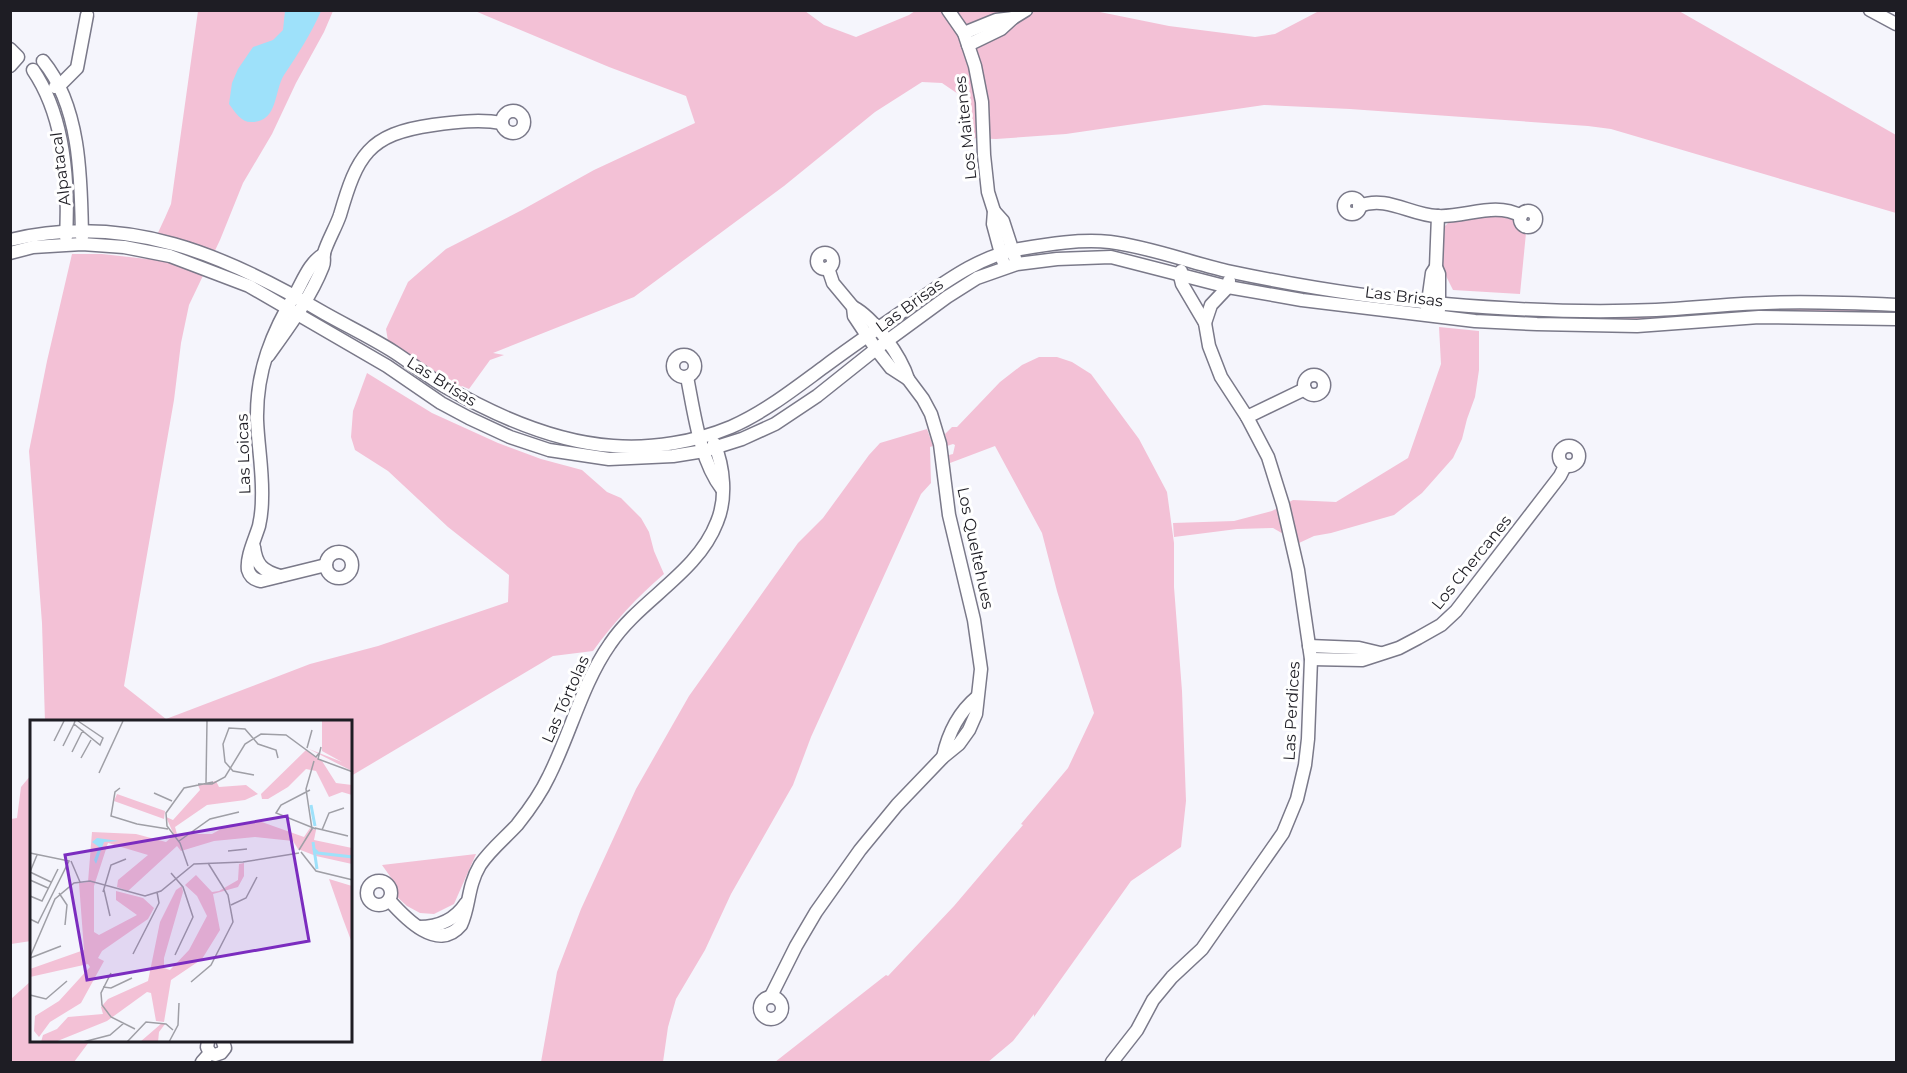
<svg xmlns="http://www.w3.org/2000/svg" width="1907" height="1073" viewBox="0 0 1907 1073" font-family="Montserrat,sans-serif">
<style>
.green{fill:#f3c1d6}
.water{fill:#9ee1fa}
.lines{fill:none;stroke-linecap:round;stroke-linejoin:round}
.minor-casing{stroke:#7a7989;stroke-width:15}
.minor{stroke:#fff;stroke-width:12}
.labels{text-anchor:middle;stroke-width:6;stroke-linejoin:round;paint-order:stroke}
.street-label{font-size:16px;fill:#1e1d24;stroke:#fff}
.inset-river{fill:none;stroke:#9ee1fa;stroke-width:3}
.inset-road{fill:none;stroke:#9f9fa6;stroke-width:1.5}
.view{fill:#7b2cbf;fill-opacity:0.15;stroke:#7b2cbf;stroke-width:3}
.inset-edge{fill:none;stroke:#1e1d24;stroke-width:3}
</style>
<rect width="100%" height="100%" fill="#f5f5fc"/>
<!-- green -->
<g class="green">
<polygon points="1090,10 1169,26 1255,37 1275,34 1319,11 1679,11 1896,135 1896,213 1611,129 1588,126 1350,109 1264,105 1066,134 996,139 969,138 964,98 942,83 922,82 875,112 784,186 634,297 493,353 504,355 490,360 469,389 462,386 461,387 420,365 388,341 386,329 408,282 446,249 522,210 594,170 695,123 686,96 609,67 475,11 805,11 824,25 856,37 909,15 915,11"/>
<path d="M198,11h135l-9,21 -28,51 -24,51 -29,49 -23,57 -31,65 -8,38 -7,57 -50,286 42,33 144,-55 68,-18 130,-44 1,-27 -61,-48 -60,-56 -33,-21 -4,-13 2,-26 14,-38 65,40 66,30 43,16 41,11 25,22 14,6 20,20 8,14 5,19 10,23c-27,23 -50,48 -71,77l-40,5 -202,120v-54h-306l-3,-99 -13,-172 18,-90 25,-107h30l45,5c7,-19 16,-36 24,-55z"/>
<path d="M1501,215c16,4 13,10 25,18l-6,61 -67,-4 -12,-24 2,-38 6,-6z"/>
<polygon points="1802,307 1896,309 1896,315 1603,321 1447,314 1444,311 1445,309"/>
<polygon points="1439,327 1479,331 1479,370 1475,397 1467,419 1462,439 1453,458 1422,493 1394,515 1331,533 1314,536 1299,543 1273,528 1237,529 1174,537 1173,523 1234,521 1272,511 1293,500 1336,502 1408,458 1441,364"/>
<polygon points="1039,357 1057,357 1072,362 1091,374 1139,439 1167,492 1174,543 1174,587 1182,691 1186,801 1181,847 1131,881 1034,1017 1034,1014 1013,1041 988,1062 775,1062 886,975 888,976 954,906 1023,825 1021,824 1068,768 1094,713 1057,591 1042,533 995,446 950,463 949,455 953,454 955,445 953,444 947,446 945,434 952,427 957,427 1000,382 1022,365"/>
<polygon points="927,429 933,446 930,447 931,483 921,494 811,737 793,785 731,894 705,950 676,999 668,1027 663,1062 541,1062 557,972 581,909 636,789 689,696 798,543 823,518 869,455 880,443"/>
<polygon points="31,775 31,941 11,944 11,819 17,818 21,787"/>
<polygon points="476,854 454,904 434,914 420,913 407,906 395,895 392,879 382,865"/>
<polygon points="31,981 32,1042 89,1042 74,1062 11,1062 11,999"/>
</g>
<!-- water -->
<path class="water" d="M285,11h36c-10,23 -23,43 -37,64 -10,16 -6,46 -31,47 -12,1 -17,-9 -24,-18l3,-21 6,-14 15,-22 20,-7 10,-10z"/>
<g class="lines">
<defs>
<g id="minor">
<polyline points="948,10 964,33 975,66 982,102 984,155 988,192 994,211 993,224 1003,261"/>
<polyline points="1870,10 1896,24"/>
<polyline points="964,33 996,20 1013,18"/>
<polyline points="968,45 1001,29 1013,18 1026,10"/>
<polyline points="10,49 18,57 10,66"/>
<path d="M43,61c38,46 38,119 39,176"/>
<path d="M33,70c32,47 36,112 33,167"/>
<polyline points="55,87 60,85 77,68 87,15"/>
<circle cx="513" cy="122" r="11"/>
<circle cx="1352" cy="206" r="8"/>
<path d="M1359,206c28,-11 51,9 78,10 28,2 58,-15 84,0"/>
<polyline points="994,211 1003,221 1015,258"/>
<circle cx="1528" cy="219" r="8"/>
<polyline points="1438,216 1436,267 1439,274 1439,310"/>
<path d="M10,240c117,-28 216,15 314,73 23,13 48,25 70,39 17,11 33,24 50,34 50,29 111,56 169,60 39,3 82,-4 118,-19 34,-15 63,-38 93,-60 32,-24 65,-46 98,-69 30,-21 62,-43 98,-49 29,-5 60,-10 90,-7 40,5 78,20 117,29 71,15 145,27 218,33 70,6 141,9 211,6 37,-2 73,-6 110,-7 43,-2 87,0 130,2"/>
<polyline points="10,253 33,247 82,244 124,247 170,256 249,286 387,366 441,403 469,418 510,437 549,450 609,459 673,456 704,451 742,439 775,424 817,396 876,349 947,297 977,278 1017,264 1057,259 1111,257 1228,287 1302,300 1475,321 1537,324 1637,326 1759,317 1896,319"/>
<circle cx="825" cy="261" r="8"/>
<path d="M324,254c-13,7 -20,24 -27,37 -25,41 -41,80 -40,129 1,26 6,52 5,78 0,9 -1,19 -3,28 -4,13 -13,31 -11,44 2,7 7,10 13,11l65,-16"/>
<path d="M853,307c21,11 48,49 55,72"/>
<polyline points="1427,309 1432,273 1436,267"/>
<polyline points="1205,323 1211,305 1228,287 1229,281"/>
<circle cx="684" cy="366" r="11"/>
<path d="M268,356c20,-28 42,-57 55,-90 2,-4 0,-9 1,-13 3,-11 12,-26 16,-38 17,-59 28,-81 93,-90 22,-3 47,-6 69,-2"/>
<circle cx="1314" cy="385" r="10"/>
<path d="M687,377c7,35 13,84 35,112"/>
<polyline points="1247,417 1305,389"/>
<circle cx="1569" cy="456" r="10"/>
<path d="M254,547c2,18 9,24 26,29"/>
<circle cx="339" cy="565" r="13"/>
<polyline points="1309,646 1359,648 1380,653"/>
<polyline points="1311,659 1362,660 1399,648 1418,638 1441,625 1456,611 1560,476 1565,466"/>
<path d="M943,757c5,-23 16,-45 34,-60"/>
<circle cx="379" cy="893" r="12"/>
<path d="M389,900c16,18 49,53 72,25 9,-19 6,-38 19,-60 10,-15 25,-27 37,-40 12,-15 24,-32 32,-49 22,-44 33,-92 61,-132 30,-45 87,-70 107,-122 10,-24 7,-55 -3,-79"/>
<path d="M419,927c19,0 36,-7 47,-24"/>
<polyline points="771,996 796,946 816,912 860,850 897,805 943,757 959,744 969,730 976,714 981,669 974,620 949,515 940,444 931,414 923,399 908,379 891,368 876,349 854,316 853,307 833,283 828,268"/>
<circle cx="771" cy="1008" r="11"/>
<polyline points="208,1042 207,1047 210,1053"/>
<polyline points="210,1053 215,1055 221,1053 225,1048 223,1042"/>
<polyline points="202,1062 210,1053"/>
<polyline points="1112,1062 1137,1030 1153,1000 1172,977 1202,949 1283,833 1297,799 1305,765 1308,739 1311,659 1298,570 1283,505 1268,457 1247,417 1221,377 1209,346 1205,323 1182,284 1180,276 1181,271"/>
</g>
</defs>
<!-- minor casing -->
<use href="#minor" class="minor-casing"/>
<!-- minor -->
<use href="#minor" class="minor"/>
</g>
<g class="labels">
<!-- street labels -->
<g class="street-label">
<text transform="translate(965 128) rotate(-96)" y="6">Los Maitenes</text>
<text transform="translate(60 169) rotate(-97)" y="6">Alpatacal</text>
<text transform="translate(1404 296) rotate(7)" y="6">Las Brisas</text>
<text transform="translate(909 305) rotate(-36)" y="6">Las Brisas</text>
<text transform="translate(442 381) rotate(32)" y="6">Las Brisas</text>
<text transform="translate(243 454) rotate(-92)" y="6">Las Loicas</text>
<text transform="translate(976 548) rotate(78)" y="6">Los Queltehues</text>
<text transform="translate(1471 562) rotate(-51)" y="6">Los Chercanes</text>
<text transform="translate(565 699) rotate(-66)" y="6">Las Tórtolas</text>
<text transform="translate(1291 711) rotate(-87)" y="6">Las Perdices</text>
</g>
</g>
<!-- overview -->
<g transform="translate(30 720)">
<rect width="322" height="322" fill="#f5f5fc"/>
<path d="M292,1h30v50l-43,-22 33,13 -20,-11zM276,30l16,11 14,22 16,2v10l-10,-3 -13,5 -13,-26 -10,-2 -18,18 -20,12h-6l-1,-5zM186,61l3,6 27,-2 12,9 -13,6 -38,5 -32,22 2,7h35l16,-9 31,-4 45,16 6,-9 6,2 -2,10 38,8v16l-36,-8 -18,-7 -5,-8 -38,-4 -41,4 -33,10 -4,-5 -49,45 -11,-4 1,-7 30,-25 -40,-12 -14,43v46l5,3 38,-20 -21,-15v-9l27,7 11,10 -6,11 -46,32 -4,7 6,3 -23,42 -31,19 -11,15 -5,-6 1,-15 24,-15 31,-34 -2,-3 -58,13v-8l54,-19 -5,-67 9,-1 4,-50 44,2 30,8 8,-7 -8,-18 7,3 27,-30 -2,-5zM87,74l48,17 -1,8 -50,-18zM214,143v13l-6,11 -25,7 7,36 -18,29 -31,21 -7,42 -8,-1 -5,-28 -4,-1 -40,29 -52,21h-14l2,-7 14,-6 11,-12 35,-3 -2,-7 7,-8 40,-18 12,-59 16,-32 6,-4 1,6 -19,66v10l6,2 19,-20 18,-34 -10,-20 -12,-11 11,-10 16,17 7,-1 19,-11 1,-16zM299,159l23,7v57l-9,-24zM132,303l3,1 -6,8 -1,10h-18z" fill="#f3c1d6"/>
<path d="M67,118l22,3 -15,1 -8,22 -2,-4 5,-13 -7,-5z" fill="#9ee1fa"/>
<path class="inset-river" d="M281,85l4,21M283,122l4,27M283,128l5,5 35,4"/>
<path class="inset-road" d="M45,1l-1,3 26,21 3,-7 -25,-17M24,21l10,-20M33,26l11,-22M291,27l-3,12 35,13M277,28l5,-18M42,32l11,-22M51,38l10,-18M69,53l24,-52M224,55l-21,-4 -8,-9 -2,-18 6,-16 16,1 13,15 18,6 2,8M176,63l1,-62M168,64h14l13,-7 20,-33 16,-10 25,1 30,22 4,-5M90,68l-5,4 -4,24 26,8M280,70l-29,15 -5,8 40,16M124,73l18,8M107,104l31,5M285,108l33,8M292,110l7,-17 15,-5M149,121l31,-22 29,-7M269,130l13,-21 -6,-40 8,-28M198,131l19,-2M271,132l15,19 37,9M0,133l39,8 -31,62 -8,-4M41,141l9,21M158,146l-8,-23 -13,-17 -1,-13 18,-25 29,-6M0,152l21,10M0,152l7,-17M141,153l12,14 10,30 -18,38M0,160l18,8M74,170l6,26M73,172l8,-27 15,-6M29,173l8,12 -2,20M0,176l12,5 16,-32M201,185l15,-7 11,-21M103,234l26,-51 -2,-11M0,237l25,-58 19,-16 16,-2 55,15 16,-5 33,-27 49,-2 56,-9M0,238l31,-12M81,253l-10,20 1,12 9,12 24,12M161,262l20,-17 22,-43 -5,-27 -20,-32M73,267l8,1 21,-10M0,275l16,4 21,-18M53,322l27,-7 14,-12M97,322l19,-20 20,2 7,6M139,322l9,-17 1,-22"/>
<path class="view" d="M257,96l22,125 -222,39 -22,-125z"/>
<rect width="322" height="322" class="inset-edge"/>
</g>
<!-- border -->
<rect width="1907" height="1073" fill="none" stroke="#1e1d24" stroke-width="24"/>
</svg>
